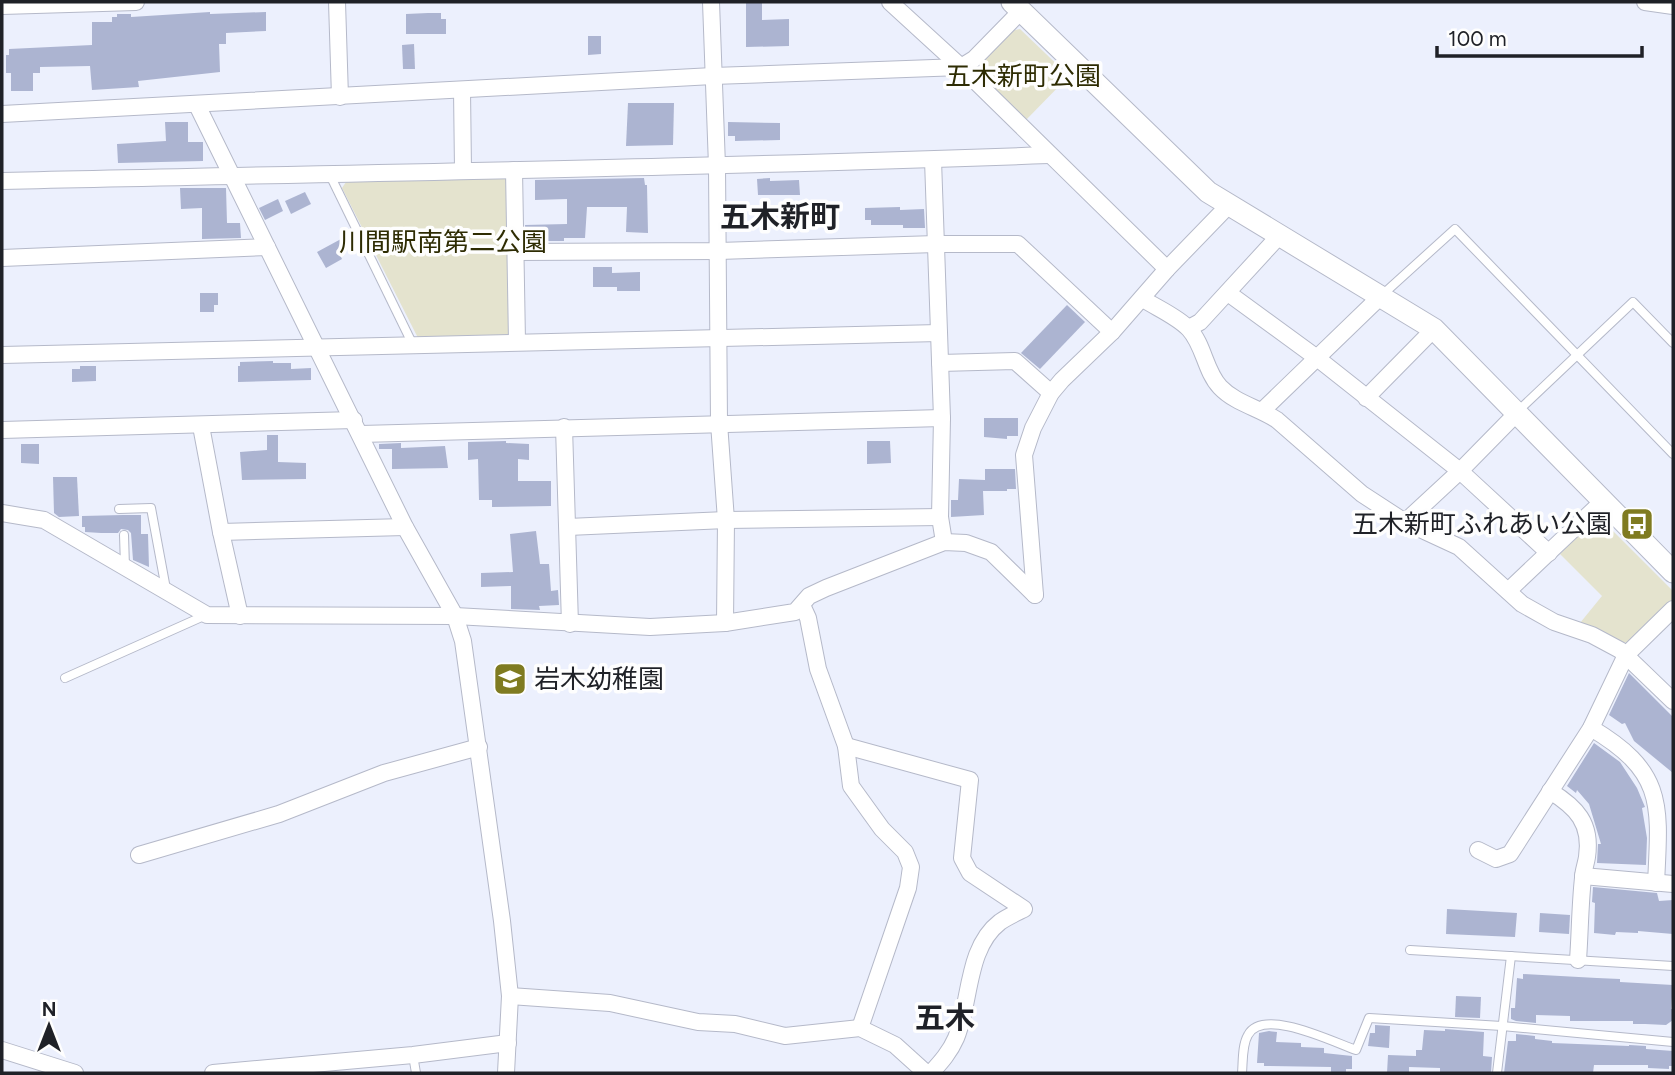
<svg xmlns="http://www.w3.org/2000/svg" width="1675" height="1075" viewBox="0 0 1675 1075" font-family="Figtree,'Noto Sans JP',sans-serif">
<style>
.green{fill:#e4e3ce}
.building{fill:#acb4d1}
.lines{fill:none;stroke-linecap:round;stroke-linejoin:round}
.lane-casing{stroke:#b5b9c9;stroke-width:10}
.street-casing{stroke:#b5b9c9;stroke-width:18}
.secondary-casing{stroke:#b5b9c9;stroke-width:23}
.lane{stroke:#fff;stroke-width:8}
.street{stroke:#fff;stroke-width:16}
.secondary{stroke:#fff;stroke-width:21}
.labels{text-anchor:middle;stroke-width:7;stroke-linejoin:round;paint-order:stroke}
.park-label{font-size:26px;fill:#2e2c03;stroke:#fefefe}
.poi-label{font-size:26px;fill:#1f2127;stroke:#fefefe;text-anchor:end}
.quarter-label{font-size:30px;font-weight:bold;fill:#1f2127;stroke:#fefefe}
</style>
<rect width="100%" height="100%" fill="#ecf0fd"/>
<!-- green -->
<g class="green">
<polygon points="1020,29 1069,76 1024,122 976,75 975,67 1010,31"/>
<polygon points="509,175 511,336 418,338 342,188 348,179"/>
<path d="M1598,516l75,75v8l-45,44c-9,0 -36,-15 -48,-20l22,-27 -42,-42z"/>
</g>
<!-- building -->
<g class="building">
<polygon points="746,2 762,2 762,20 789,19 789,46 746,47"/>
<polygon points="210,12 210,14 266,12 266,31 226,33 226,44 219,44 220,72 138,81 139,87 92,90 90,66 40,67 40,73 33,73 33,91 11,91 11,73 6,73 6,55 9,55 9,49 92,45 92,22 112,22 112,17 117,17 117,14 131,14 131,17"/>
<polygon points="428,13 441,13 441,19 446,19 446,34 406,34 406,14"/>
<polygon points="588,36 601,36 601,54 588,55"/>
<polygon points="414,44 415,69 403,69 402,45"/>
<polygon points="628,103 674,103 673,145 626,146"/>
<polygon points="165,122 188,122 188,142 203,142 203,161 118,163 117,144 166,141"/>
<polygon points="728,122 780,123 780,140 735,141 735,136 728,136"/>
<polygon points="644,178 645,185 647,185 648,233 626,232 627,207 587,207 585,238 564,238 564,241 526,241 525,225 567,224 567,199 535,200 535,180"/>
<polygon points="770,178 770,181 799,180 800,195 758,195 757,179"/>
<polygon points="180,188 226,188 227,223 240,223 241,238 202,239 202,208 181,209"/>
<polygon points="305,192 311,204 291,214 285,201"/>
<polygon points="278,199 283,211 265,220 259,208"/>
<polygon points="900,207 900,210 924,209 925,228 903,228 903,225 871,225 871,220 865,220 865,208"/>
<polygon points="341,239 346,249 339,253 342,259 326,268 317,252"/>
<polygon points="593,267 612,267 612,273 640,272 640,291 617,291 617,287 593,287"/>
<polygon points="200,293 218,293 218,305 214,305 214,312 200,312"/>
<polygon points="1067,305 1085,322 1040,369 1021,353"/>
<polygon points="273,361 273,363 291,363 291,369 311,368 311,380 238,382 238,366 240,366 240,362"/>
<polygon points="80,366 96,366 96,381 72,382 72,369 80,369"/>
<polygon points="984,418 1018,418 1018,436 1007,436 1007,439 984,437"/>
<polygon points="267,435 278,435 278,462 306,463 306,479 242,480 240,452 267,450"/>
<polygon points="506,441 506,443 529,444 529,460 518,459 518,481 551,481 551,506 492,507 492,500 479,500 478,459 468,460 468,442"/>
<polygon points="867,441 890,441 891,463 867,464"/>
<polygon points="401,443 401,448 445,446 448,468 392,469 392,449 379,449 379,444"/>
<polygon points="21,444 39,444 39,464 21,463"/>
<polygon points="985,469 1015,469 1016,489 1007,489 1007,491 983,491 984,515 951,517 951,500 958,500 959,479 985,480"/>
<polygon points="53,477 77,477 79,516 59,517 54,513"/>
<polygon points="123,515 141,515 141,534 148,534 149,567 133,560 131,533 128,530 121,529 118,533 101,533 85,532 85,527 82,527 82,516"/>
<polygon points="536,531 540,564 549,564 551,591 558,590 559,605 539,606 540,610 511,609 511,586 481,587 481,573 513,572 510,534"/>
<polygon points="1629,673 1673,717 1673,773 1634,741 1625,723 1622,724 1609,715"/>
<polygon points="1594,743 1620,762 1637,788 1645,807 1642,808 1647,838 1646,865 1597,863 1598,844 1601,844 1589,804 1577,790 1576,793 1567,786"/>
<polygon points="1593,887 1657,893 1659,901 1673,900 1673,934 1638,931 1638,933 1616,932 1615,935 1594,933 1595,903 1592,902"/>
<polygon points="1447,909 1517,913 1515,937 1446,934"/>
<polygon points="1540,913 1570,915 1569,934 1539,932"/>
<polygon points="1523,974 1597,978 1620,979 1620,982 1673,985 1671,1009 1673,1009 1673,1020 1666,1025 1645,1024 1633,1024 1633,1021 1570,1021 1570,1016 1536,1015 1536,1023 1516,1021 1511,1019 1511,1008 1515,1008 1517,978 1523,979"/>
<polygon points="1456,996 1481,997 1480,1018 1455,1017"/>
<polygon points="1375,1025 1390,1026 1389,1048 1368,1046 1370,1033 1375,1033"/>
<polygon points="1445,1029 1484,1032 1483,1056 1492,1057 1491,1073 1440,1073 1440,1068 1409,1067 1409,1073 1387,1073 1388,1055 1416,1056 1416,1050 1422,1050 1424,1030 1445,1031"/>
<polygon points="1269,1031 1277,1032 1276,1042 1301,1043 1301,1047 1324,1048 1324,1053 1352,1056 1352,1069 1346,1069 1346,1072 1331,1072 1331,1067 1264,1066 1264,1063 1257,1063 1259,1033"/>
<polygon points="1516,1034 1535,1036 1535,1039 1552,1041 1552,1043 1629,1046 1629,1045 1646,1046 1646,1049 1673,1051 1673,1066 1669,1066 1669,1069 1648,1068 1648,1065 1594,1065 1593,1073 1504,1073 1508,1041 1516,1041"/>
</g>
<g class="lines">
<defs>
<g id="lane">
<polyline points="329,173 413,345"/>
<polyline points="1381,296 1455,229 1673,454"/>
<polyline points="1517,412 1633,302 1673,343"/>
<polyline points="119,509 151,508 166,589"/>
<polyline points="124,535 125,567"/>
<polyline points="65,678 206,615"/>
<polyline points="1410,950 1673,966"/>
<polyline points="413,1055 416,1073"/>
<path d="M1242,1073c1,-11 0,-28 6,-38 15,-28 85,7 108,15l13,-32 133,8 171,16"/>
<polyline points="1497,1073 1511,956"/>
</g>
<g id="street">
<polyline points="337,2 340,97"/>
<polyline points="711,2 717,166 719,423 726,520 725,623"/>
<polyline points="890,2 961,67 1167,269"/>
<polyline points="1645,2 1673,6"/>
<polyline points="2,6 136,2"/>
<polyline points="462,90 463,170"/>
<polyline points="197,105 405,527 455,616 463,641 502,921 510,996 506,1073"/>
<polyline points="2,114 713,76 961,67 974,59 1021,11"/>
<polyline points="933,160 942,418 940,517 944,542"/>
<polyline points="514,170 517,342"/>
<path d="M2,181c349,-8 698,-13 1047,-26"/>
<polyline points="516,252 719,251 936,244 1018,244 1112,332"/>
<polyline points="2,258 267,247"/>
<polyline points="1228,293 1317,358 1460,471 1549,553"/>
<path d="M1143,299c14,9 35,18 46,30 15,16 16,42 31,58 15,16 39,21 57,33l85,74 43,28 54,25 63,57 32,18 38,13 28,15 53,51"/>
<polyline points="1189,328 1200,322 1279,236"/>
<polyline points="2,355 939,333"/>
<polyline points="940,363 1015,361 1051,393"/>
<polyline points="1366,398 1434,329"/>
<polyline points="1263,410 1381,296"/>
<polyline points="201,426 221,532 240,616"/>
<polyline points="564,427 570,624"/>
<polyline points="2,430 354,420"/>
<polyline points="361,434 942,418"/>
<polyline points="2,513 44,520 207,615 455,616 650,627 725,623 795,612 809,596 826,588 944,542 966,543 991,552 1035,595"/>
<polyline points="1405,522 1460,471 1516,414"/>
<polyline points="568,527 726,520 940,517"/>
<polyline points="221,532 405,527"/>
<polyline points="1508,591 1602,502"/>
<polyline points="1035,595 1024,455 1033,428 1051,393 1062,380 1112,332 1167,269 1228,206"/>
<polyline points="802,605 808,618 818,669 846,746 851,786 882,829 905,852 911,867 908,888 860,1028"/>
<path d="M1591,728c74,44 69,76 65,155"/>
<path d="M846,746l124,34 -8,78 8,15 54,36c-8,4 -17,8 -24,13 -34,26 -29,80 -44,116 -6,14 -15,24 -25,35"/>
<path d="M1550,791c26,16 42,32 37,66 -1,7 -4,14 -4,21 -3,27 -3,55 -5,82"/>
<polyline points="1478,850 1496,859 1510,854 1591,728 1626,655 1673,609"/>
<polyline points="139,855 279,814 384,773 479,747"/>
<polyline points="1583,876 1673,884"/>
<polyline points="510,996 610,1003 698,1022 735,1024 785,1036 860,1028 895,1045 926,1073"/>
<polyline points="2,1050 75,1073"/>
<polyline points="213,1073 413,1055 508,1043"/>
</g>
<polyline id="secondary" points="1012,2 1208,192 1434,329 1673,572"/>
</defs>
<!-- lane casing -->
<use href="#lane" class="lane-casing"/>
<!-- street casing -->
<use href="#street" class="street-casing"/>
<!-- secondary casing -->
<use href="#secondary" class="secondary-casing"/>
<!-- lane -->
<use href="#lane" class="lane"/>
<!-- street -->
<use href="#street" class="street"/>
<!-- secondary -->
<use href="#secondary" class="secondary"/>
</g>
<!-- icons -->
<defs>
<symbol id="bus-square" viewBox="-11 -11 22 22"><rect x="-9" y="-9" width="18" height="18" rx="4" fill="#7f7b21" stroke="#fefefe"/><path d="M-5-6H5V4H4V6H2V4H-2V6H-4V4H-5ZM-3.5-4V0h7V-4ZM-3.5 1.2v1.5H-2V1.2ZM2 1.2v1.5H3.5V1.2Z" fill="#fff"/></symbol>
<symbol id="school-square" viewBox="-11 -11 22 22"><rect x="-9" y="-9" width="18" height="18" rx="4" fill="#7f7b21" stroke="#fefefe"/><path d="M0-5L7-2L0 1L-7-2ZM-4 1L0 2.5L4 1V4Q0 6-4 4Z" fill="#fff"/></symbol>
</defs>
<g fill-rule="evenodd">
<use href="#bus-square" x="1618" y="505" width="38" height="38"/>
<use href="#school-square" x="491" y="660" width="38" height="38"/>
</g>
<g class="labels">
<!-- park labels -->
<g class="park-label">
<text x="1023" y="85">五木新町公園</text>
<text x="443" y="251">川間駅南第二公園</text>
</g>
<!-- poi labels -->
<g class="poi-label">
<text x="1612" y="533">五木新町ふれあい公園</text>
<text x="534" y="688" text-anchor="start">岩木幼稚園</text>
</g>
<!-- quarter labels -->
<g class="quarter-label">
<text x="780" y="227">五木新町</text>
<text x="945" y="1028">五木</text>
</g>
</g>
<!-- border -->
<rect width="1675" height="1075" fill="none" stroke="#1f2127" stroke-width="7"/>
<!-- north arrow -->
<g transform="translate(49 1026)" stroke="#fefefe" stroke-width="5" paint-order="stroke">
<path d="M0-5L12 26L0 18L-12 26Z" fill="#1f2127"/>
<text y="-10" font-size="19" font-weight="bold" text-anchor="middle" fill="#1f2127">N</text>
</g>
<!-- scale -->
<path d="M1437 46v10h205v-10" fill="none" stroke="#1f2127" stroke-width="3.5"/>
<text x="1448" y="46" font-size="21" fill="#1f2127" stroke="#fefefe" stroke-width="5" paint-order="stroke">100 m</text>
</svg>
